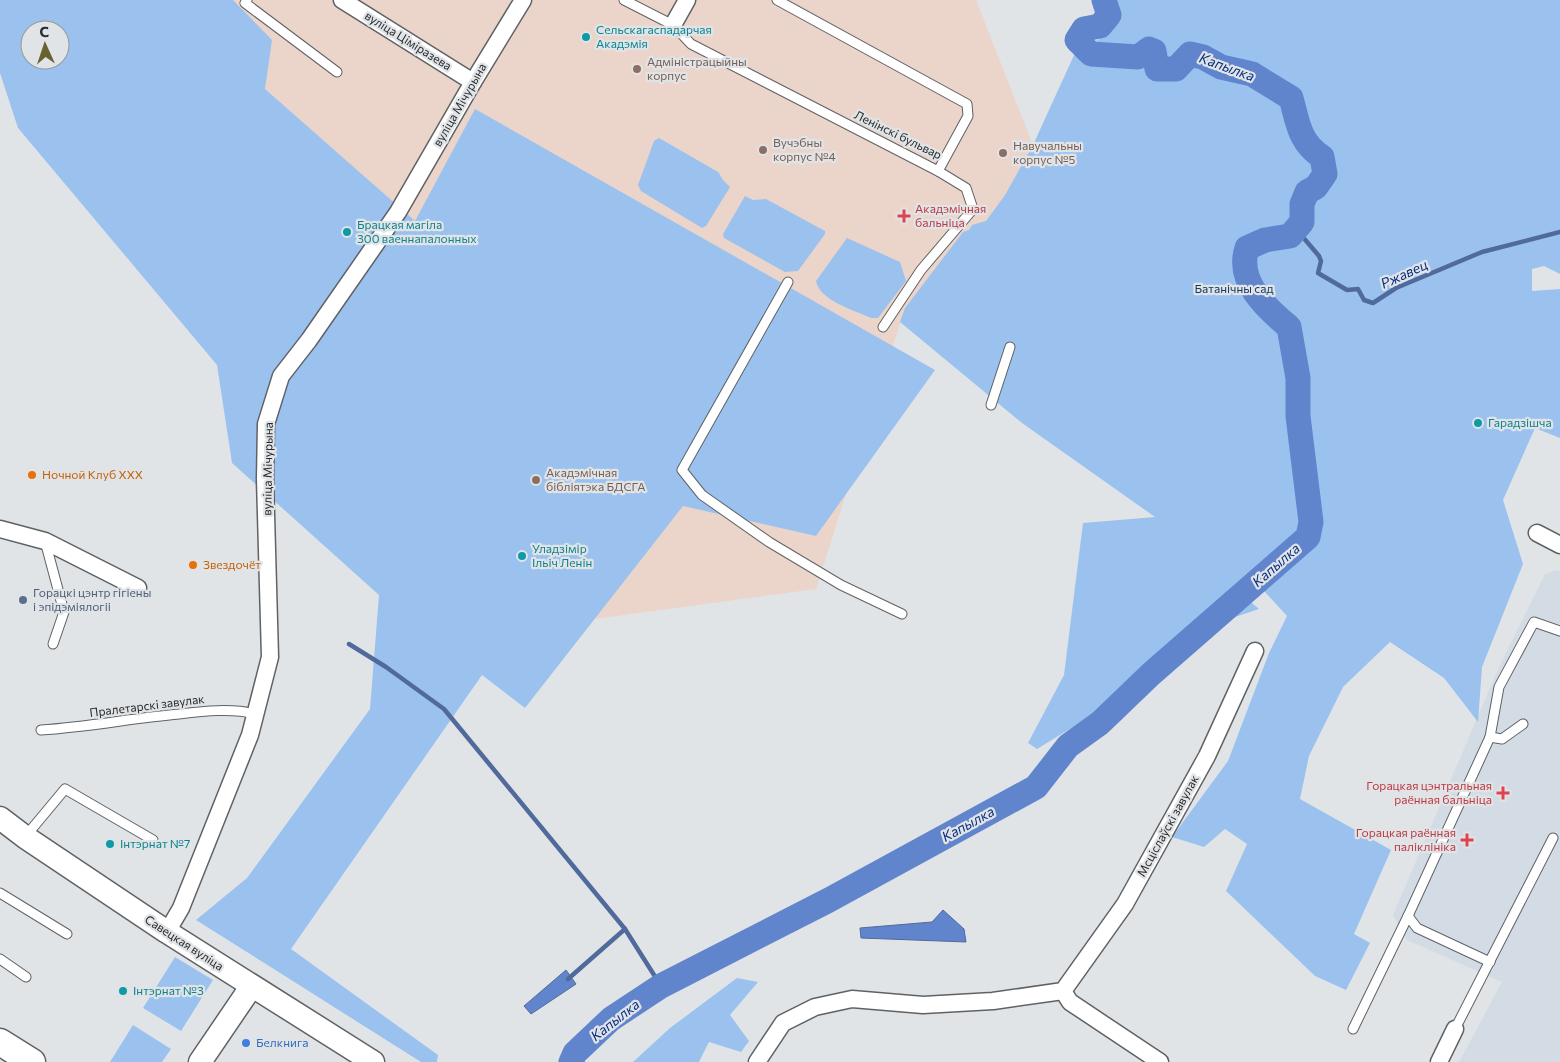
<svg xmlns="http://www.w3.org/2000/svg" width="1560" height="1062" viewBox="0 0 1560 1062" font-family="Commissioner,sans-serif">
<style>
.built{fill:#d3dbe5}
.education{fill:#ebd4c9}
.green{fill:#9bc2ef;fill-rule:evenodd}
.water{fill:#6185cc;stroke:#506a9c}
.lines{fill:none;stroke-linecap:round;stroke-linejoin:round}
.stream{stroke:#506a9c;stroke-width:4.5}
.river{stroke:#6185cc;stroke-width:25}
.service-casing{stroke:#5f6265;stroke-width:11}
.minor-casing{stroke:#5f6265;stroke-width:19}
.secondary-casing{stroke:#5f6265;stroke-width:25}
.primary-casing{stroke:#5f6265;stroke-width:29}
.service{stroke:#fff;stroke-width:9}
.minor{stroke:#fff;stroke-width:16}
.secondary{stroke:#fff;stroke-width:22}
.primary{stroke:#fff;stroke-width:26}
.culture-dot{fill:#0f9aa8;stroke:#e1e4e7;stroke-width:2}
.education-dot{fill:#8d6e63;stroke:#e1e4e7;stroke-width:2}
.health-dot{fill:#e0444e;stroke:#e1e4e7;stroke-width:2}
.food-dot{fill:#e8710a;stroke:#e1e4e7;stroke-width:2}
.service-dot{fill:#5c6f8a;stroke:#e1e4e7;stroke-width:2}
.shop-dot{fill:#3f7fe0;stroke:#e1e4e7;stroke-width:2}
.labels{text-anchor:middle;stroke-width:4.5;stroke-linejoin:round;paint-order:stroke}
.culture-label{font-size:12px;fill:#0d838f;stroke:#e1e4e7;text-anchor:start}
.street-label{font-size:12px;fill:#282a2b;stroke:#e1e4e7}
.education-label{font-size:12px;fill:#785e54;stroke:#e1e4e7;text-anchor:start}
.health-label{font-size:12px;fill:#be3a42;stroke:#e1e4e7;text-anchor:end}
.park-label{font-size:12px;fill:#133b66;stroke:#e1e4e7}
.food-label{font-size:12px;fill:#c56008;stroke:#e1e4e7;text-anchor:start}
.service-label{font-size:12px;fill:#4e5e75;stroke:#e1e4e7;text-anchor:start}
.shop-label{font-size:12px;fill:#366cbe;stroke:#e1e4e7;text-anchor:start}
.water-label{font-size:14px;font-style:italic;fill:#082d80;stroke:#e1e4e7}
</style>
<rect width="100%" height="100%" fill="#e1e4e7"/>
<!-- built -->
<polygon class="built" points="1556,570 1560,572 1560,1062 1459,1062 1502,982 1407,940 1393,915 1499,667 1545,574"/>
<!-- education -->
<polygon class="education" points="92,0 976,0 1033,145 1005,195 983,226 905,308 816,589 432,641"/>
<!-- green -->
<g class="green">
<path d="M0,0h233l39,40 -7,49 150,132 60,-112 460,261 -119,166 -133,-30 -158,202 -43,-33 -191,274 147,106 -1,7h-16l-225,-142 51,-42 123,-169 9,-114 -147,-132 -15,-98 -199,-237 -18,-55zM30,30h30v30h-30z"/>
<polygon points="1114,0 1560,0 1560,274 1544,266 1532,269 1532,291 1560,289 1560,438 1535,428 1503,500 1523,564 1482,667 1478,722 1444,678 1390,642 1343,687 1309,756 1300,799 1391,850 1354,934 1370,943 1346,990 1315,976 1226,891 1247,844 1225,829 1204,847 1172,837 1228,761 1269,653 1287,616 1264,591 1249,579 1237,590 1259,609 1190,632 1091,716 1037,749 1028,743 1064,675 1083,523 1155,517 1022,423 900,322 905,308 963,232 969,230 972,225 986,221 1005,195 1033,145 1075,53 1101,38"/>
<polygon points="659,138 718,172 723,180 730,187 706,226 702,228 641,191 638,185 654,141"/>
<polygon points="745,196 753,200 766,199 825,231 825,234 798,271 785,272 724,238 723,234"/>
<path d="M847,238l53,24 6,19 -28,37h-7c-17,-8 -51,-17 -55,-37z"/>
<polygon points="175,957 213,980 181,1031 143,1008"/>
<polygon points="737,978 758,982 730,1015 749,1041 741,1052 709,1042 699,1062 633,1062 670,1028"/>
<polygon points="133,1025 171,1049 162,1062 110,1062"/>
</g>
<!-- water -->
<g class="water">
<polygon points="943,910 964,929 966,942 861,938 860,928 932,922"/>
<polygon points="566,970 576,984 531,1014 524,1006"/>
</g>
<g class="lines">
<!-- stream -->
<g class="stream">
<polyline points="1296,229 1319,256 1321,261 1318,273 1347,290 1358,289 1364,300 1373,303 1396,288 1482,252 1560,232"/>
<polyline points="349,644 386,667 444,709 625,929 661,986"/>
<polyline points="568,979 625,929"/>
</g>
<!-- river -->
<path class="river" d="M571,1062l4,-9 36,-34 50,-33 168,-86 207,-113 32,-41 32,-23 51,-49 157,-137 3,-15 -13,-106v-38l-9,-51c-23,-19 -53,-46 -42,-79l18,-8 25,-4 12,-14v-18l5,-12 9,-5 9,-13 -3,-17c-23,-15 -24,-34 -31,-59l-39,-24 -31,-7 -18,-10 -13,-3 -14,15h-19l-3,-18 -5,-2 -11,8 -47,-3 -14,-14 7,-11 16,-3 9,-11 -5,-15"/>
<defs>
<g id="service">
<polyline points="247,0 245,3 337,72"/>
<polyline points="624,0 673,25 691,44 938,171 968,116 967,104 777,0"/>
<polyline points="788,282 682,470 702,495 769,542 841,585 902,614"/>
<polyline points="883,327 921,270 973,209 966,188 938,171"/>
<polyline points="991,405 1010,347"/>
<polyline points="45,541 64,612 53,644"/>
<polyline points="1523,724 1502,739 1490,737 1499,687 1534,622 1560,631"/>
<path d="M41,730c47,-3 92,-12 138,-16 26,-3 52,-6 77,0"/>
<polyline points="25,837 65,789 153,840"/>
<polyline points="0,893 67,934"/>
<polyline points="0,959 26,977"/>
<polyline points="1490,962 1417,928 1408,916 1490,737"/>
<polyline points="1353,1029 1408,916"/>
<polyline points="1455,1029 1553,838"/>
</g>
<g id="minor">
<polyline points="342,0 473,82"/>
<polyline points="673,25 687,0"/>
<polyline points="0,529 45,541 138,588"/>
<polyline points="1537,533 1560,545"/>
<polyline points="167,932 181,908 250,735 270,657 265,479 266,424 281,376 309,340 398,212 473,82 523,0"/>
<polyline points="1063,991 1070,1002 1160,1062"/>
<polyline points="757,1062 783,1023 815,1007 852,999 923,1005 993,1001 1063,991 1125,904 1207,756 1255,651"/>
<polyline points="1439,1062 1455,1029"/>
</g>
<g id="secondary">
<polyline points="0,818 25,837 167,932 373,1062"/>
<polyline points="200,1062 251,987"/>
</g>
<polyline id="primary" points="0,1042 32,1062"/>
</defs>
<!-- service casing -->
<use href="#service" class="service-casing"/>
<!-- minor casing -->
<use href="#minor" class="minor-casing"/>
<!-- secondary casing -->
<use href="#secondary" class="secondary-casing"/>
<!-- primary casing -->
<use href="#primary" class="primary-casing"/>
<!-- service -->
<use href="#service" class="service"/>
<!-- minor -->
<use href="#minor" class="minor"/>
<!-- secondary -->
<use href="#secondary" class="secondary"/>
<!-- primary -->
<use href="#primary" class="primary"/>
</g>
<!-- markers -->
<g class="culture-dot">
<circle cx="586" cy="37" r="5"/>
<circle cx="347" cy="232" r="5"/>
<circle cx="1478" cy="423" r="5"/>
<circle cx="522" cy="556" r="5"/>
<circle cx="110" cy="844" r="5"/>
<circle cx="123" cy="991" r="5"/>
</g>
<g class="education-dot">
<circle cx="637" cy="69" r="5"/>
<circle cx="763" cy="150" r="5"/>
<circle cx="1003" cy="153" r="5"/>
<circle cx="536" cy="480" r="5"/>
</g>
<g class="health-dot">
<path d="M901.5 208.5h5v5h5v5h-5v5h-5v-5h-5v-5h5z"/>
<path d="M1500.5 785.5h5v5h5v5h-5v5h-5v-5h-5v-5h5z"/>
<path d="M1464.5 832.5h5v5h5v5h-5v5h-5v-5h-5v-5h5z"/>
</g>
<g class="food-dot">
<circle cx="32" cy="475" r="5"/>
<circle cx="193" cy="565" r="5"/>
</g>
<circle class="service-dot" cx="23" cy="600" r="5"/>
<circle class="shop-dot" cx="246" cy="1043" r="5"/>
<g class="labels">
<!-- culture labels -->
<g class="culture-label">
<text x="596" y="34">Сельскагаспадарчая<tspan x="596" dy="14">Акадэмія</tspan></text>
<text x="357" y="229">Брацкая магіла<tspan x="357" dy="14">300 ваеннапалонных</tspan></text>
<text x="1488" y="427">Гарадзішча</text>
<text x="532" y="553">Уладзімір<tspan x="532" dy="14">Ільіч Ленін</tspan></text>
<text x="120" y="848">Інтэрнат №7</text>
<text x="133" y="995">Інтэрнат №3</text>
</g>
<!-- street labels -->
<g class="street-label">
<text transform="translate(408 41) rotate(32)" y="4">вуліца Ціміразева</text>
<text transform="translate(460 105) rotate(-60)" y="4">вуліца Мічурына</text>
<text transform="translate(898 135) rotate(26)" y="4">Ленінскі бульвар</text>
<text transform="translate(268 469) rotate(-89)" y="4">вуліца Мічурына</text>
<text transform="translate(147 706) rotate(-7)" y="4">Пралетарскі завулак</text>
<text transform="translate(1168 826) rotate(-61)" y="4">Мсціслаўскі завулак</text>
<text transform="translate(184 943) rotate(33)" y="4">Савецкая вуліца</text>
</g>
<!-- education labels -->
<g class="education-label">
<text x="647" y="66">Адміністрацыйны<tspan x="647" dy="14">корпус</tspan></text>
<text x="773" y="147">Вучэбны<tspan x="773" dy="14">корпус №4</tspan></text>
<text x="1013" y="150">Навучальны<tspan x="1013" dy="14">корпус №5</tspan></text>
<text x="546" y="477">Акадэмічная<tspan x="546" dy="14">бібліятэка БДСГА</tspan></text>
</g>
<!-- health labels -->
<g class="health-label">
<text x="915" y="213" text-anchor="start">Акадэмічная<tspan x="915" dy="14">бальніца</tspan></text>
<text x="1492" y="790">Горацкая цэнтральная<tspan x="1492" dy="14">раённая бальніца</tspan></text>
<text x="1456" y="837">Горацкая раённая<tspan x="1456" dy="14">паліклініка</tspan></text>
</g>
<!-- park labels -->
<g class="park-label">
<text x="1234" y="293">Батанічны сад</text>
</g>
<!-- food labels -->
<g class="food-label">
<text x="42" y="479">Ночной Клуб ХХХ</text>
<text x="203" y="569">Звездочёт</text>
</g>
<!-- service labels -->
<g class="service-label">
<text x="33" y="597">Горацкі цэнтр гігіены<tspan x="33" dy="14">і эпідэміялогіі</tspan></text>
</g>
<!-- shop labels -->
<g class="shop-label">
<text x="256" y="1047">Белкнига</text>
</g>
<!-- water labels -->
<g class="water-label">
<text transform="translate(1227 67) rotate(20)" y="5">Капылка</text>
<text transform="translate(1404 274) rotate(-25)" y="5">Ржавец</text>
<text transform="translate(1276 565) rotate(-41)" y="5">Капылка</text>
<text transform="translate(968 824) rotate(-29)" y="5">Капылка</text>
<text transform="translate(615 1020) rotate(-38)" y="5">Капылка</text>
</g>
</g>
<!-- north arrow -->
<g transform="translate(45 45) rotate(357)"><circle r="24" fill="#e1e4e7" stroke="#979a9c"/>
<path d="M0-4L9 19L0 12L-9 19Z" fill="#68622f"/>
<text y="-8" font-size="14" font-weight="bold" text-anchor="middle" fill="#282a2b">С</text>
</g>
</svg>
